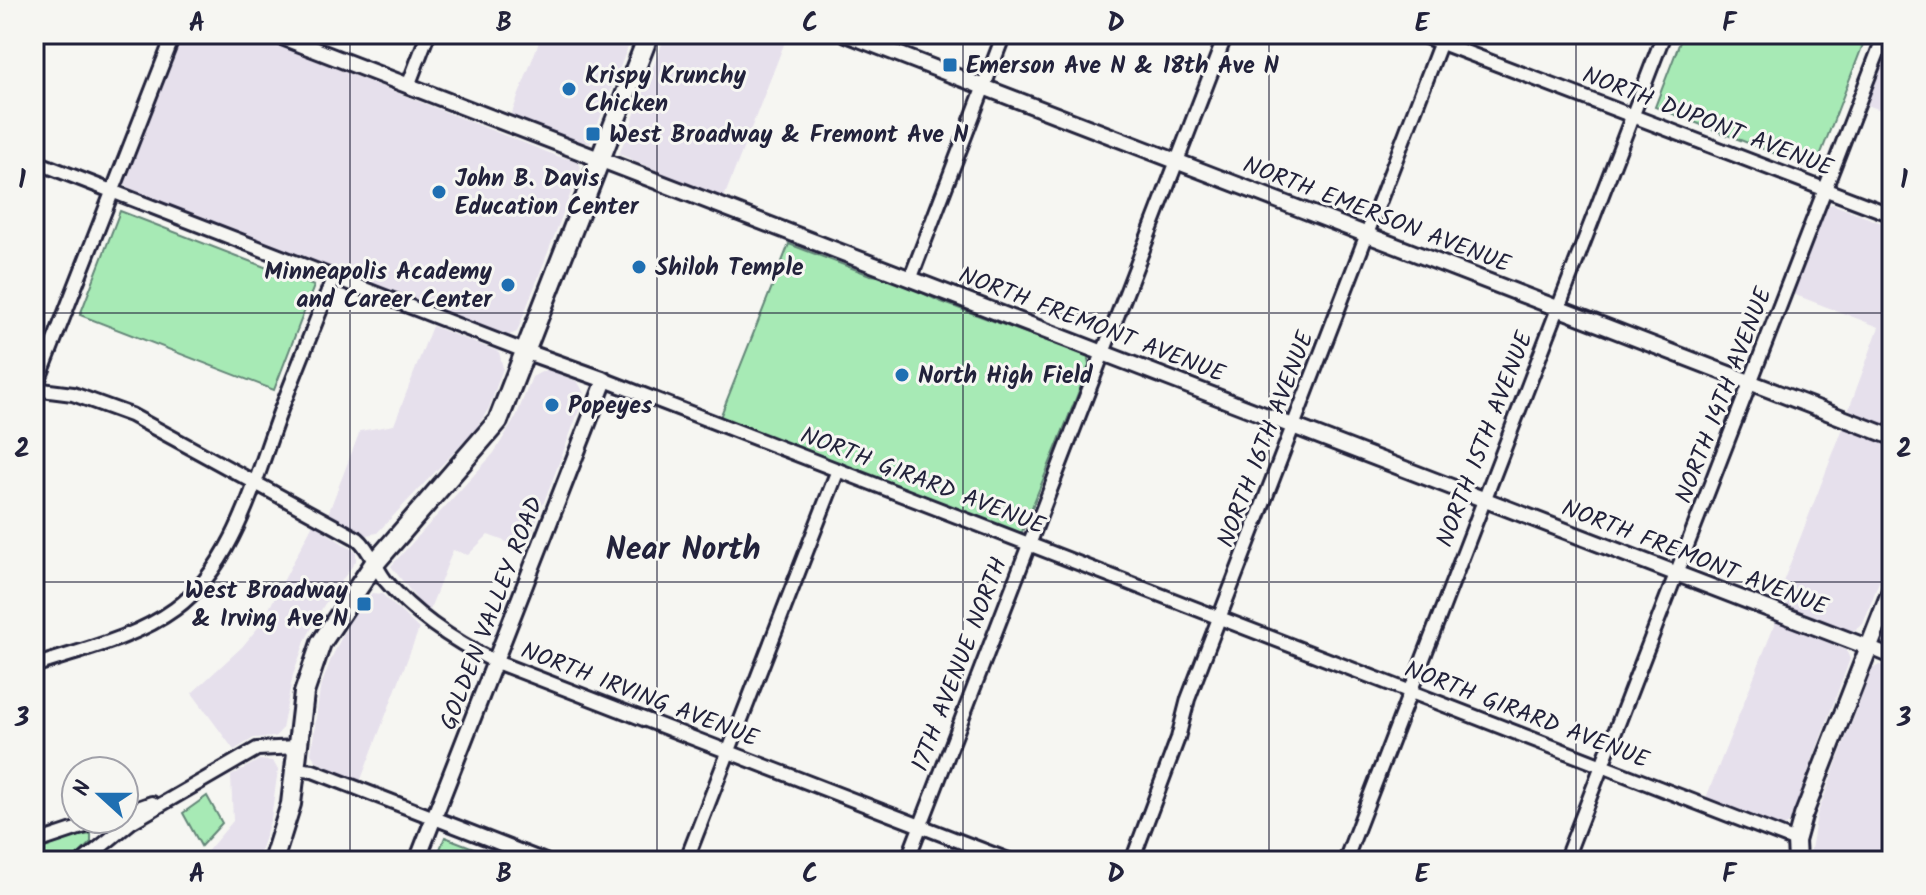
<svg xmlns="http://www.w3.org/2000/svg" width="1926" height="895" viewBox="0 0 1926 895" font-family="Kalam,sans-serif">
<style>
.built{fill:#e6e0ec}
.green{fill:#a7eab5;stroke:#648678;stroke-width:2}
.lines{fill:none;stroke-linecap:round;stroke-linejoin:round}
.minor-casing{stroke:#22223b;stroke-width:18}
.tertiary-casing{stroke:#22223b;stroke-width:20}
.secondary-casing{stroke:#22223b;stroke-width:22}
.primary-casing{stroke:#22223b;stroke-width:24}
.minor{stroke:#f6f6f2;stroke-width:12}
.tertiary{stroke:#f6f6f2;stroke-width:14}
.secondary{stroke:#f6f6f2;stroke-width:16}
.primary{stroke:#f6f6f2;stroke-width:18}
.grid{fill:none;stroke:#22223b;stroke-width:2;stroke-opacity:0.55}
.poi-dot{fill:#1f6fb2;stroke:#f6f6f2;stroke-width:3}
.labels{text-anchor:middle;stroke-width:6;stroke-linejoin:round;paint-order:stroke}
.poi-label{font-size:24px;font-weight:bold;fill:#22223b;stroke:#f6f6f2;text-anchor:start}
.street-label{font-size:24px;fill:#22223b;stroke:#f6f6f2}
.district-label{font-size:32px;font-weight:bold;fill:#22223b;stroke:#f6f6f2}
.neatline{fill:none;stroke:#22223b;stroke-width:3}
.grid-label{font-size:26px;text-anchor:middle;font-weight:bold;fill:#22223b}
</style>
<rect width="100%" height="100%" fill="#f6f6f2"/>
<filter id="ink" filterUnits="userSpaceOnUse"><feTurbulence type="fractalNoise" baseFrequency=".0125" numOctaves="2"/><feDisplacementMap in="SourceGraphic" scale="16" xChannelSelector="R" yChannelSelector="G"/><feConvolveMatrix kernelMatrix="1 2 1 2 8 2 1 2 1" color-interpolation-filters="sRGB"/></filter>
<g filter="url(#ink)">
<!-- built -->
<g class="built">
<polygon points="181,34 249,34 557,156 578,161 581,167 517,332 507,336 129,192 124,182"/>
<polygon points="542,34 633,34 590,144 510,118"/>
<polygon points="666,34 788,34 723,200 619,154"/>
<polygon points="1891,34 1892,34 1892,114 1864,104"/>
<polygon points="1832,204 1892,227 1892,433 1849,409 1879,327 1793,294 1825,207"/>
<polygon points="432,326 499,352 503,368 489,408 476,429 377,533 367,535 328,514 360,431 394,425"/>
<polygon points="547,369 578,382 585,395 526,549 488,535 468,555 453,550 428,614 391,566 494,453 516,417 532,377"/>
<polygon points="1843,428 1892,447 1892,547 1863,624 1849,634 1774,605"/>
<polygon points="313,524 356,552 356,561 324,605 306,639 293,675 282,729 275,737 254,738 234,750 192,693 242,647 261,624"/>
<polygon points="372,593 382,594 419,629 360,782 317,762 311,754 320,689 331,659 350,620"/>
<polygon points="1776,621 1846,650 1850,659 1789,823 1781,828 1706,798"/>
<polygon points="1879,665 1892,668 1892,861 1809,861 1817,815 1872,669"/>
<polygon points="259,760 273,761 278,770 271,818 257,861 199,861 233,821 231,776"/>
</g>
<!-- green -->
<g class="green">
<polygon points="1683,34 1867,34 1815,169 1655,107"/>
<polygon points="120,211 314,286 274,390 80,315"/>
<polygon points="789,244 870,275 890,277 939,301 1061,346 1078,348 1088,357 1089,366 1022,532 1014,534 719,420"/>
<polygon points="207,796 222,823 201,846 183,813"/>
<polygon points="91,834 91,842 72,861 34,861 34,852 63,839"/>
<polygon points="445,837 507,861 435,861"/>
</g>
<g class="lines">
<defs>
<g id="minor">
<polyline points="1418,34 1892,215"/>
<polyline points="408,86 428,34"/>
<polyline points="34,161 527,352"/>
<polyline points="911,277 1004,34"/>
<polyline points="605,380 1796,841"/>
<path d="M34,389l39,5 58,21 227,124c12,10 17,28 27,41 30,36 70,62 111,82l515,199"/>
<polyline points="34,392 174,34"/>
<polyline points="1870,648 1892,657"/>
<path d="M34,666c47,-16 100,-27 141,-57 60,-44 80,-130 105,-197 18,-45 36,-91 54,-136"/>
<polyline points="295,769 313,771 545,861"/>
<polyline points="124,813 152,803"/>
<polyline points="34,843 106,819"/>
<polyline points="83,861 131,822 257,749 297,747"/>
<polyline points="686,861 838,470"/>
<polyline points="907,861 1226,34"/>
<polyline points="1132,861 1178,738 1188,699 1444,34"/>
<polyline points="1345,861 1664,34"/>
<polyline points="1565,861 1885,34"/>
</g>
<g id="tertiary">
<polyline points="274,34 1870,648"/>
<polyline points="846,34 1892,437"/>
<polyline points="417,861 605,380 527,352"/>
</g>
<polyline id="secondary" points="1797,861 1796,841 1803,816 1892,588"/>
<polyline id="primary" points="273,861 291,804 304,693 321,643 374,564 498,421 649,34"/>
</defs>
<!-- minor casing -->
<use href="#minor" class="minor-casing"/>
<!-- tertiary casing -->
<use href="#tertiary" class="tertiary-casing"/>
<!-- secondary casing -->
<use href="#secondary" class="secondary-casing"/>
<!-- primary casing -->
<use href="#primary" class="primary-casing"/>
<!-- minor -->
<use href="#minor" class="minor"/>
<!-- tertiary -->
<use href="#tertiary" class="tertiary"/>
<!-- secondary -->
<use href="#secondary" class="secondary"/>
<!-- primary -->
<use href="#primary" class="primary"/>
</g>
</g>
<!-- grid -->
<path class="grid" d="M350,34v827M657,34v827M963,34v827M1269,34v827M1576,34v827M34,313h1858M34,582h1858"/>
<!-- markers -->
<g class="poi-dot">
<rect x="942" y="57" width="16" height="16" rx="4"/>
<circle cx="569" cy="89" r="8"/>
<rect x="585" y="126" width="16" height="16" rx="4"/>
<circle cx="439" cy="192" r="8"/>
<circle cx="639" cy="267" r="8"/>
<circle cx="508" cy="285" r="8"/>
<circle cx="902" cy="375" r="8"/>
<circle cx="552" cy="405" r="8"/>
<rect x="356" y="596" width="16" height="16" rx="4"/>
</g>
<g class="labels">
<!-- poi labels -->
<g class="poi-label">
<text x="966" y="73">Emerson Ave N &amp; 18th Ave N</text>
<text x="585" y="83">Krispy Krunchy<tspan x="585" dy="28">Chicken</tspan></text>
<text x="609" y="142">West Broadway &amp; Fremont Ave N</text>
<text x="455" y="186">John B. Davis<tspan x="455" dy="28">Education Center</tspan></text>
<text x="655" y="275">Shiloh Temple</text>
<text x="492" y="279" text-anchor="end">Minneapolis Academy<tspan x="492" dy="28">and Career Center</tspan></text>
<text x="918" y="383">North High Field</text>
<text x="568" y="413">Popeyes</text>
<text x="348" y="598" text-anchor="end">West Broadway<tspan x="348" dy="28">&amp; Irving Ave N</tspan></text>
</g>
<!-- street labels -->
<g class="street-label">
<text transform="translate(1708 121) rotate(21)" y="8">NORTH DUPONT AVENUE</text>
<text transform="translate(1377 214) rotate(21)" y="8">NORTH EMERSON AVENUE</text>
<text transform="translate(1092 324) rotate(21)" y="8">NORTH FREMONT AVENUE</text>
<text transform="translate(1723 395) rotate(-69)" y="8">NORTH 14TH AVENUE</text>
<text transform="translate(1265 439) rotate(-69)" y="8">NORTH 16TH AVENUE</text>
<text transform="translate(1484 439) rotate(-69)" y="8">NORTH 15TH AVENUE</text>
<text transform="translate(923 480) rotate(21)" y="8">NORTH GIRARD AVENUE</text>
<text transform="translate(1695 557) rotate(21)" y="8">NORTH FREMONT AVENUE</text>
<text transform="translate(491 613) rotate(-69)" y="8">GOLDEN VALLEY ROAD</text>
<text transform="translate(959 664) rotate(-69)" y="8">17TH AVENUE NORTH</text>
<text transform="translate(640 694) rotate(21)" y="8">NORTH IRVING AVENUE</text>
<text transform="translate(1527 714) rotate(21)" y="8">NORTH GIRARD AVENUE</text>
</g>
<!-- district labels -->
<g class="district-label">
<text x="683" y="559">Near North</text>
</g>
</g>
<!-- margin -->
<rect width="1926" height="895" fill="none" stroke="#f6f6f2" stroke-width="88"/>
<!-- north arrow -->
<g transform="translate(100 795) rotate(291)"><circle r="38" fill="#f6f6f2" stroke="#a1a1a9" stroke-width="2"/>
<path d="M0-6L14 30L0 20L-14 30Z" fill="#1f6fb2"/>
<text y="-12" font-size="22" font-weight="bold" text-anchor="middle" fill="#22223b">N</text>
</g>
<rect x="44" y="44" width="1838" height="807" class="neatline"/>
<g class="grid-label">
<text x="197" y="31">A</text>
<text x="504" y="31">B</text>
<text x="810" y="31">C</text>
<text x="1116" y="31">D</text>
<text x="1422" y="31">E</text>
<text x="1729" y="31">F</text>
<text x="22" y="188">1</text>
<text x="1904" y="188">1</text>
<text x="22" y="457">2</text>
<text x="1904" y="457">2</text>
<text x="22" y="726">3</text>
<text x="1904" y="726">3</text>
<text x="197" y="882">A</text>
<text x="504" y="882">B</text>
<text x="810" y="882">C</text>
<text x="1116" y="882">D</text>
<text x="1422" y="882">E</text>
<text x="1729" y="882">F</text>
</g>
</svg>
